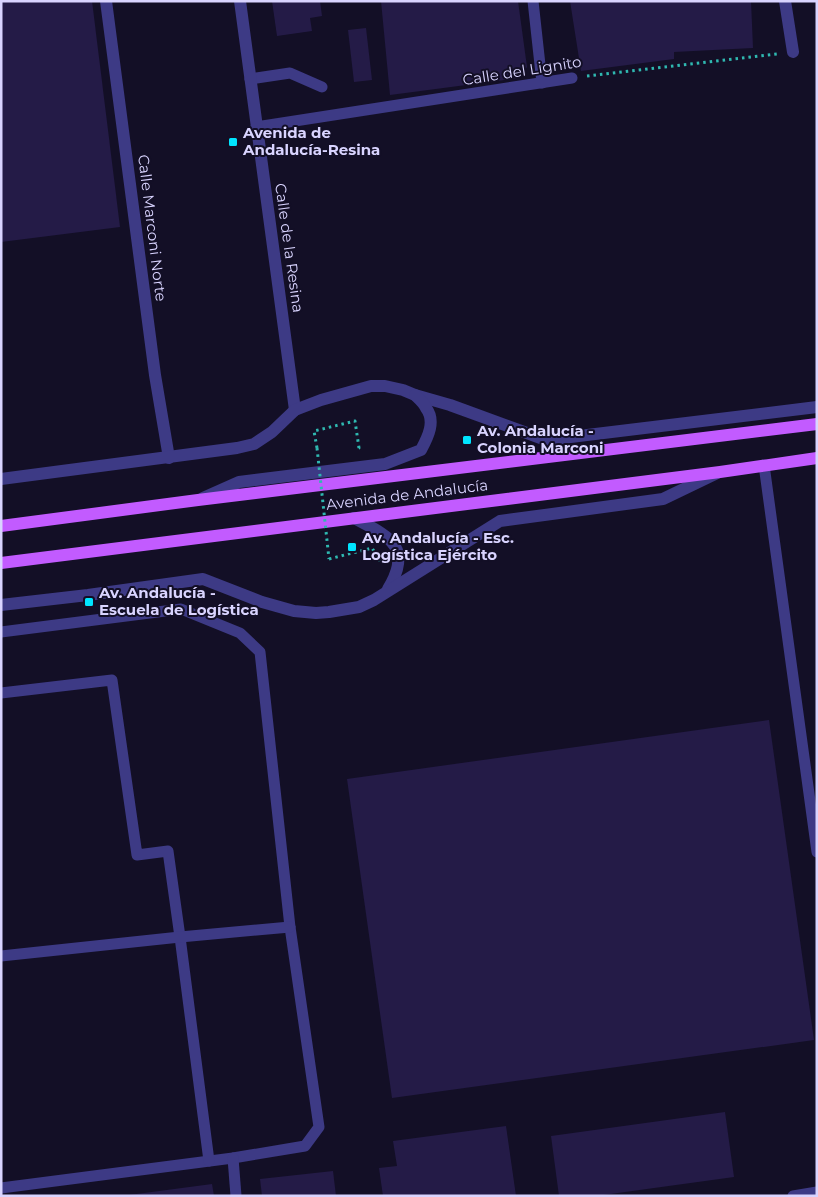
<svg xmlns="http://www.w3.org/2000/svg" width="818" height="1197" viewBox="0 0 818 1197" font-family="Montserrat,sans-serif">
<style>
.building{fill:#241b47}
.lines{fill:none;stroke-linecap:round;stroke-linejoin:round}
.path{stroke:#2fb8b0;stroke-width:3;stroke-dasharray:2.5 4;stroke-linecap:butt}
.service{stroke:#3d3a85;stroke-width:11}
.minor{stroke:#3d3a85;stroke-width:12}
.primary{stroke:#c25bff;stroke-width:12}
.path-bridge{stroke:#2fb8b0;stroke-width:3;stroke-dasharray:2.5 4;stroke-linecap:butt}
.poi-dot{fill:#00e5ff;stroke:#130f26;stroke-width:2}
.labels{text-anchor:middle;stroke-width:4;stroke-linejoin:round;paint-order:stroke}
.street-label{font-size:15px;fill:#d9d4ff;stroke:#130f26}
.poi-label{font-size:15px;font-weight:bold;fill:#d9d4ff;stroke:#130f26;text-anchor:start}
</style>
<rect width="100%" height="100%" fill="#130f26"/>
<!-- building -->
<g class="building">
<polygon points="1,1 92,1 120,227 1,242"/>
<polygon points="272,1 320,1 322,16 310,18 312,31 277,36"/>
<polygon points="381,1 518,1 527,67 519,78 390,95"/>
<polygon points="570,1 751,1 753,48 674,52 674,59 581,71"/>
<polygon points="366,28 372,80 354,82 348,30"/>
<polygon points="769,720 814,1040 392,1098 347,779"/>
<polygon points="725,1112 734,1177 596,1196 559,1196 551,1136"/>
<polygon points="506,1126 516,1196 400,1196 400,1195 383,1196 379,1168 397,1166 393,1141"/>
<polygon points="333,1171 336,1196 262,1196 260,1179"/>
<polygon points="212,1184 214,1196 129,1196 129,1195"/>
</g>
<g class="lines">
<!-- path -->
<g class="path">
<polyline points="587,76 777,54"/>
<polyline points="317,448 314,431 355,421 359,448 356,449"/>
<polyline points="329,559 372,548 380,561"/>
</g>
<!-- service -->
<g class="service">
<polyline points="533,1 542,83"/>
<polyline points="250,79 290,73 322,87"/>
<polyline points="256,127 572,78"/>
<polyline points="764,465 817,852"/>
<polyline points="1,632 181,609 240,633 260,652 290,927 319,1127 305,1146 233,1158 1,1188"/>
<polyline points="1,693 112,680 137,855 168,851 180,937 209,1161"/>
<polyline points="1,956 180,937 290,927"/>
<polyline points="233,1158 236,1196"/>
<polyline points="793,1196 817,1192"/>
</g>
<!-- minor -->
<g class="minor">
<polyline points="106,1 155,375 169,458"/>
<polyline points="240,1 295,410"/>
<polyline points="785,1 793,52"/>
<polyline points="1,479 237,448 254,444 272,432 295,410 321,400 371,386 385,386 403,390 415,395 450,405 546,440 817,407"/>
<path d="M203,498l36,-16 146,-18 36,-14c7,-13 15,-29 5,-42 -2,-5 -7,-9 -11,-13"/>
<path d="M354,518c34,18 60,28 34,71"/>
<polyline points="1,605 88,595 203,579 262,602 294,611 316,613 329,612 359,607 374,600 500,521 663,499 717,473"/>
</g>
<!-- primary -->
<g class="primary">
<polyline points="1,526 198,500 817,424"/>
<polyline points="1,563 720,472 817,458"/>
</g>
<!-- path-bridge -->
<polyline class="path-bridge" points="317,448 329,559"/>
</g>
<!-- markers -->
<g class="poi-dot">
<rect x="228" y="137" width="10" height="10" rx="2.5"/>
<rect x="462" y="435" width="10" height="10" rx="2.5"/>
<rect x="347" y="542" width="10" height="10" rx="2.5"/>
<rect x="84" y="597" width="10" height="10" rx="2.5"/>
</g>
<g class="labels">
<!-- street labels -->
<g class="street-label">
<text transform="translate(522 71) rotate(-9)" y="5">Calle del Lignito</text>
<text transform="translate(152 228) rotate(83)" y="5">Calle Marconi Norte</text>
<text transform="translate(289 248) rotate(82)" y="5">Calle de la Resina</text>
<text transform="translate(407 495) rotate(-7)" y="5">Avenida de Andalucía</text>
</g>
<!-- poi labels -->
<g class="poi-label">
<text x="243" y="138">Avenida de<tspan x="243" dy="17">Andalucía-Resina</tspan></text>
<text x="477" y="436">Av. Andalucía -<tspan x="477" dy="17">Colonia Marconi</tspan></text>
<text x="362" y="543">Av. Andalucía - Esc.<tspan x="362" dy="17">Logística Ejército</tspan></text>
<text x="99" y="598">Av. Andalucía -<tspan x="99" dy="17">Escuela de Logística</tspan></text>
</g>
</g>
<!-- border -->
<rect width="818" height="1197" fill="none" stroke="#d9d4ff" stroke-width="5"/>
</svg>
